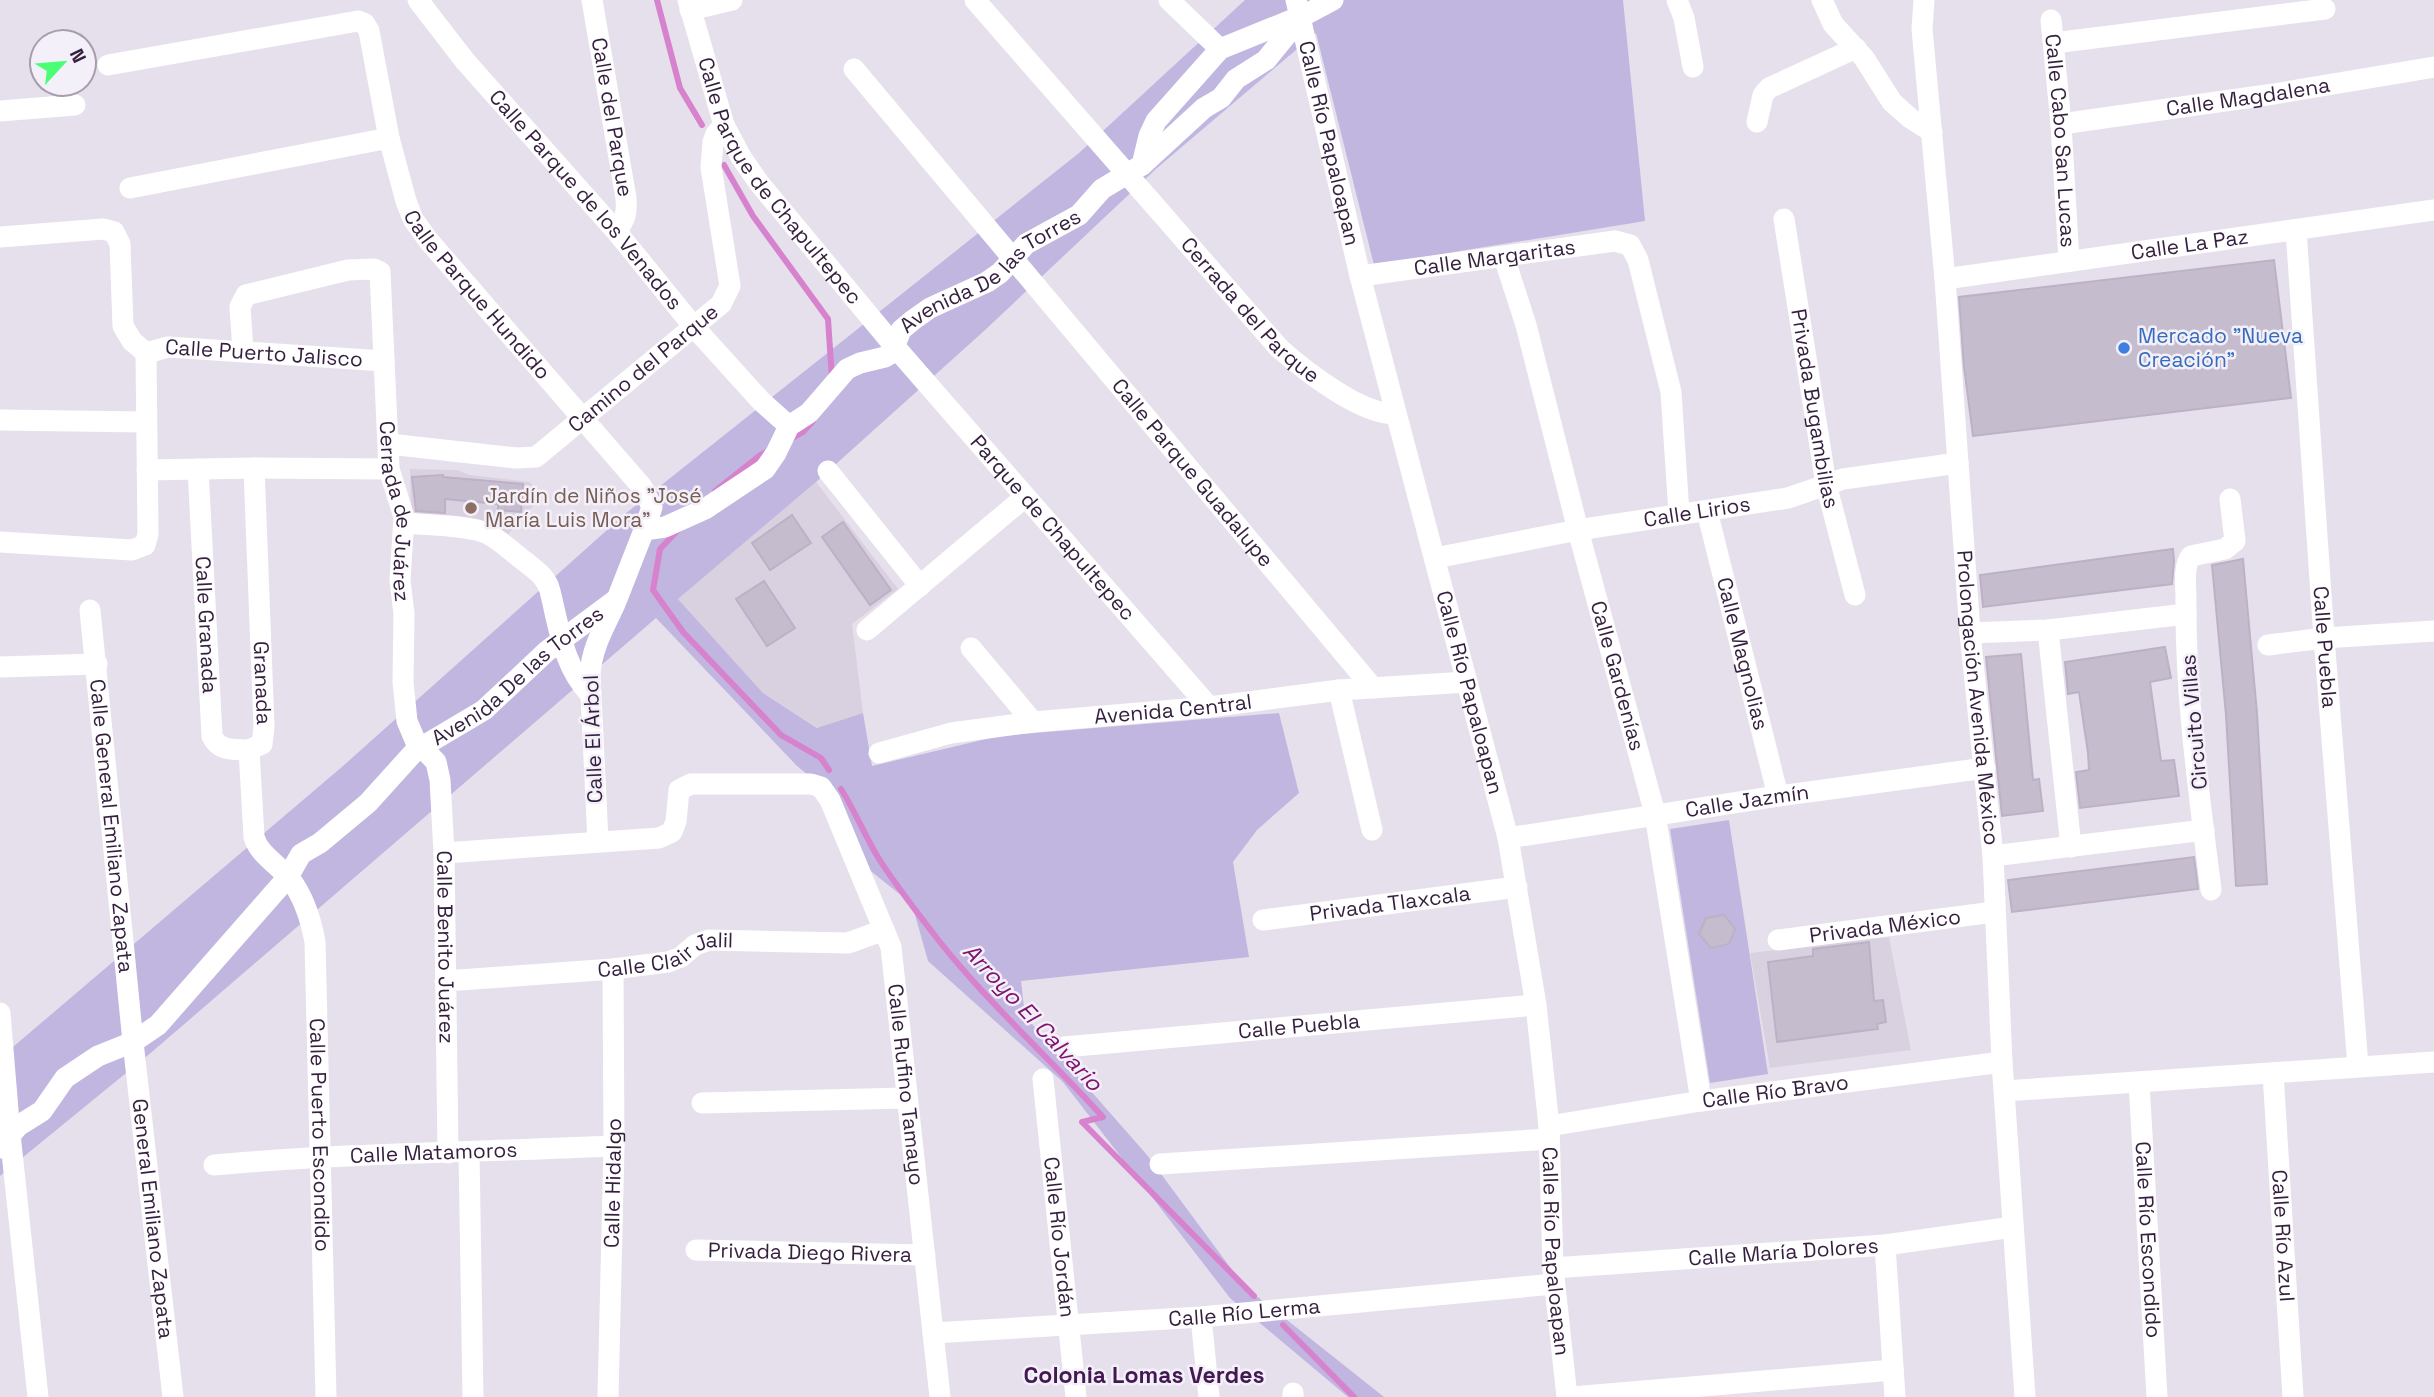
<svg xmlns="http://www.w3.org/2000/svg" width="2434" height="1397" viewBox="0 0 2434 1397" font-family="'Space Grotesk',sans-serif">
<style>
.built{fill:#d9d1e0}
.green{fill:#c0b6e0}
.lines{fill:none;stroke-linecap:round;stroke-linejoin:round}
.stream{stroke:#d782cc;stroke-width:6}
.building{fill:#c5bccd;stroke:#bdb1c7;stroke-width:2}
.minor{stroke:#fff;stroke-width:21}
.shop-dot{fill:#3f7fe0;stroke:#f4f0f9;stroke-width:2.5}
.education-dot{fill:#8d6e63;stroke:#f4f0f9;stroke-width:2.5}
.labels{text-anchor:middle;stroke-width:5;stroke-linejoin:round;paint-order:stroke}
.street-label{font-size:21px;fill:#351f3e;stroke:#f4f0f9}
.shop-label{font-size:21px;fill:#366cbe;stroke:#f4f0f9;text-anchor:start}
.education-label{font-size:21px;fill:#785e54;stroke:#f4f0f9;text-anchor:start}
.water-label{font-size:23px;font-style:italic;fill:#801370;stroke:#f4f0f9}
.neighbourhood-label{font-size:23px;font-weight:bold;fill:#431952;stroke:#f4f0f9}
</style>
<rect width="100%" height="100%" fill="#e6e0ec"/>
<!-- built -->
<g class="built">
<polygon points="410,469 457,470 470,475 530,482 541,497 505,538 411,519"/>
<polygon points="816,482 898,589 852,624 863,713 818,728 763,693 678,599"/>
<polygon points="1889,937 1911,1050 1770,1068 1750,953"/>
</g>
<!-- green -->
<g class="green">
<polygon points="1245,0 1623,0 1645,221 1374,265 1316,33 1157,168 984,331 816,482 678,599 763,693 817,728 863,713 872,766 999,736 1279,713 1299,793 1257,830 1233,862 1249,957 1021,981 1025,1016 1147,1155 1244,1286 1384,1397 1348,1397 1230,1298 1063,1082 928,961 912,904 867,868 836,798 797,766 656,618 153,1051 0,1176 0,1058 343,766 625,514 1079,153"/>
<polygon points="1729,820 1768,1074 1710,1083 1670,829"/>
</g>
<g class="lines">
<!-- stream -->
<g class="stream">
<polyline points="657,0 680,88 702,125"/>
<polyline points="724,165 753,216 828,319 832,379"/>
<polyline points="789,440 803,432 813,421"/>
<polyline points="715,491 759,456 770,450"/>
<polyline points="678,530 660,549 653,590 683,632 781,735 821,758 829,770"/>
<path d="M841,789c14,22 24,47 38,70 14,22 31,44 47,65 52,70 118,128 177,193l-21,5 172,174"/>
<polyline points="1283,1325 1354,1397"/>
</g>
</g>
<!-- building -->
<g class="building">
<polygon points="2274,260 2291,398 1973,436 1964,367 1959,297"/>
<polygon points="443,475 443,477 523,484 521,512 498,510 498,504 445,499 445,513 416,511 412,477"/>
<polygon points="792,515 811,543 770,570 752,543"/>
<polygon points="843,522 891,590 870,605 822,537"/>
<polygon points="2173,549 2174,561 2172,584 1983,607 1980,575"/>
<polygon points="2243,559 2257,713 2267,884 2236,886 2226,715 2212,565"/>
<polygon points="764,581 795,628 767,646 736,599"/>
<polygon points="2165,647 2171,678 2150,682 2161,761 2174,760 2179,796 2080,808 2076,772 2089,770 2088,753 2079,692 2068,694 2065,662"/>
<polygon points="2021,654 2033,780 2039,779 2043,811 2002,816 1986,657"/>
<polygon points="2194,857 2198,889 2012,912 2008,880"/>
<polygon points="1724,915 1735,929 1729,944 1711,948 1699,934 1706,918"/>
<polygon points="1869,942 1874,1001 1883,1000 1886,1022 1877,1024 1878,1029 1777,1042 1768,962 1813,956 1813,949"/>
</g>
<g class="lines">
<!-- minor -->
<g class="minor">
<path id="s1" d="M418,0l47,61 151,170 78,96 67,74 28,25"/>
<path id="s2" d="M592,0l34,198c1,14 0,22 -10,33"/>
<path id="s3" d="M688,0l36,125 17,32 18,26 137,165 313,359"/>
<path id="s4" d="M975,0l304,348c26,23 82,67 117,66"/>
<polyline points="1169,0 1220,49"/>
<path id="s5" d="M1296,0l64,276 148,562 28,167 13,121 4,142 14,129"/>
<polyline points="1677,0 1684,18 1693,67"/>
<polyline points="1822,0 1833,24 1864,58 1892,102 1910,118 1932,132"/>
<path id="s6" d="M1924,0l-2,29 23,250 25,354 23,223 9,206 23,335"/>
<polyline points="690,10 732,0"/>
<path id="s7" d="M2051,20l10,104 8,137"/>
<polyline points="2054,43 2325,9"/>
<path id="s8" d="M108,65l250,-44 7,3 4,7 20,107 17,63 7,18 15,21 214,247 10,20 -8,23"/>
<path id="s9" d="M854,69l519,619"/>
<polyline points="0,111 75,105"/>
<polyline points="1757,122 1763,95 1769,88 1856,48"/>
<path id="s10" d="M2061,124l213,-30 160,-27"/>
<polyline points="1142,165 1149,136 1156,121 1220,49 1299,17"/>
<polyline points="130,188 389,138"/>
<path id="s11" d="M1784,219l42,265 29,111"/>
<path id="s12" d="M2296,230l28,408 34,428"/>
<polyline points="0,237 103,229 114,232 120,244 123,326 132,341 146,353"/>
<path id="s13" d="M1504,257l22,68 52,205 77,284 46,287"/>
<path id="s14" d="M1360,276l255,-35 15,4 8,15 33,132 8,122"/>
<path id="s15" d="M1945,279l489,-69"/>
<path id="s16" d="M243,351l-3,-44 6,-12 102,-25 26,-1 6,3 9,197 15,48 -4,63 4,34 -1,68 4,39 8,19 21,22 4,18 4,73 4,300"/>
<path id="s17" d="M146,353l22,-6 216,14"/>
<polyline points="0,420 145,422"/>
<path id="s18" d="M389,444l127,14 20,-1 185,-153 9,-18 -19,-119 2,-25 3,-8 8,-9"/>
<path id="s19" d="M254,468l10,259 -2,17 -13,6 5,87c5,18 25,28 36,42 14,18 21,41 25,63l11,455"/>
<path id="s20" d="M198,469l14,267c7,16 23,13 37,14"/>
<polyline points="147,470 254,468 389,469"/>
<polyline points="828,471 920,586"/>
<path id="s21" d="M1707,511l71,285"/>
<path d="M404,523c21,2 67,2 84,11 14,7 26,20 39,29 10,8 20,15 23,28 9,36 13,75 40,103"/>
<polyline points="0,542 132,550 145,545 148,534 146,353"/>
<path id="s22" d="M1435,558l143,-28 210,-32 55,-19 115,-16"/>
<path id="s23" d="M90,610l43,432 40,355"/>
<polyline points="867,630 1025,497"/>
<polyline points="2048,630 2071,847"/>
<polyline points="1970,633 2048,630 2186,614"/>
<polyline points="2268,645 2324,638 2434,631"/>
<polyline points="971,648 1033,722"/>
<polyline points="0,667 97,664"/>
<polyline points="1339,690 1372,830"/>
<path id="s24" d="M879,753l72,-20 82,-11 176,-15 130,-17 128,-8"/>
<path id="s25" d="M1508,838l270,-42 207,-28"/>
<path d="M598,841l-8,-167c2,-27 14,-46 25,-70"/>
<path id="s26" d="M444,853l215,-15 13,-6 4,-11 3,-31 12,-6h120l10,3 9,13 61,147 49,450"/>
<polyline points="1993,856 2204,830"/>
<path d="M2211,890c-12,-97 -26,-194 -25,-291 0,-14 -3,-32 5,-43l34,-7 10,-8 -5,-42"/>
<path id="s27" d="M1263,920l254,-33"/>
<path id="s28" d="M1778,940l216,-28"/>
<path id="s29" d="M445,981l168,-12 55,-7 13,-5 14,-12 14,-5 139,3 36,-13"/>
<polyline points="0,1013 10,1134 38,1397"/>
<path id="s30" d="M1064,1047l472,-42"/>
<path id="s31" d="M2273,1073l20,324"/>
<path id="s32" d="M1043,1079l33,318"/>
<path id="s33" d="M2139,1082l18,315"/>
<polyline points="2004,1091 2434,1062"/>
<polyline points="702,1103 906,1098"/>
<path id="s34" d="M1549,1126l152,-25 301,-39"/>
<path id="s35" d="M0,1148l18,-22 24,-15 23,-33 33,-22 35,-14 25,-17 130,-148 13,-23 19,-11 48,-40 47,-52 69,-41 63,-59 70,-52 27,-69 21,-3 40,-18 60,-40 11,-16 13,-27 20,-13 38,-44 13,-6 25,-6 7,-4 9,-23 12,-10 17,-12 57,-26 13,-9 26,-29 53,-29 23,-26 40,-24 62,-57 17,-10 15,-19 30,-19 35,-43 32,-17"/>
<polyline points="469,1153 473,1397"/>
<polyline points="1160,1164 1549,1139"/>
<path id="s36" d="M214,1165c133,-12 266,-13 400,-19"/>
<polyline points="1885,1245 1895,1397"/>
<path id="s37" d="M696,1250l229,5"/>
<path id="s38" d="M1553,1268l332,-23 128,-18"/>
<polyline points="1201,1317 1209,1397"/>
<path id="s39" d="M933,1333l268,-16 353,-33"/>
<polyline points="1293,1393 1293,1397"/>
<path id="s40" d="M608,1397l6,-251 -1,-177"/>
<polyline points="1572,1397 1893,1370"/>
</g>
</g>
<!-- markers -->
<circle class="shop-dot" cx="2124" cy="348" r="7"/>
<circle class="education-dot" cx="471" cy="508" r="7"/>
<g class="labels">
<!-- street labels -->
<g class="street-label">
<text dy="7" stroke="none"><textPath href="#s10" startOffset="189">Calle Magdalena</textPath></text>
<text dy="7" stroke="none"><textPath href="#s2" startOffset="119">Calle del Parque</textPath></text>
<text dy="7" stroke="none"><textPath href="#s7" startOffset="121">Calle Cabo San Lucas</textPath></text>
<text dy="7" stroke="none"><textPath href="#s5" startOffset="147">Calle Río Papaloapan</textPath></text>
<text dy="7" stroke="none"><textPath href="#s3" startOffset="206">Calle Parque de Chapultepec</textPath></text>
<text dy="7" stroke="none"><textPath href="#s1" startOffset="261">Calle Parque de los Venados</textPath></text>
<text dy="7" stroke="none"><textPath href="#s15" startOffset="247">Calle La Paz</textPath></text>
<text dy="7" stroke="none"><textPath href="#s14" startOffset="136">Calle Margaritas</textPath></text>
<text dy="7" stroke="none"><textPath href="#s35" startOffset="1360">Avenida De las Torres</textPath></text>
<text dy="7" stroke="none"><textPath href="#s8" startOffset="562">Calle Parque Hundido</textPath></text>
<text dy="7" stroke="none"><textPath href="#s4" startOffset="415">Cerrada del Parque</textPath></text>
<text dy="7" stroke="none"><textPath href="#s17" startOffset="119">Calle Puerto Jalisco</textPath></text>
<text dy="7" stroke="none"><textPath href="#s18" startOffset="287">Camino del Parque</textPath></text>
<text dy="7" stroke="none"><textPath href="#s11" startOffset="192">Privada Bugambilias</textPath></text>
<text dy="7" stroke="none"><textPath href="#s9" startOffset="527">Calle Parque Guadalupe</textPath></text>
<text dy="7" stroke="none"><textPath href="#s16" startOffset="436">Cerrada de Juárez</textPath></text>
<text dy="7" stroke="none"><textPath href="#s22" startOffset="266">Calle Lirios</textPath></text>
<text dy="7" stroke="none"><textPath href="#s3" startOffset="651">Parque de Chapultepec</textPath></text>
<text dy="7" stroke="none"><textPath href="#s20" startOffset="156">Calle Granada</textPath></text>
<text dy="7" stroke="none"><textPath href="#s12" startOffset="418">Calle Puebla</textPath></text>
<text dy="7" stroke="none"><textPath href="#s21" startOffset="147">Calle Magnolias</textPath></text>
<text dy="7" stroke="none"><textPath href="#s35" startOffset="710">Avenida De las Torres</textPath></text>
<text dy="7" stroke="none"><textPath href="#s13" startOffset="434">Calle Gardenías</textPath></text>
<text dy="7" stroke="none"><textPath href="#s19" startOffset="215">Granada</textPath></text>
<text dy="7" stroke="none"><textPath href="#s5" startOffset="714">Calle Río Papaloapan</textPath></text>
<text dy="7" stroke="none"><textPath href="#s6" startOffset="700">Prolongación Avenida México</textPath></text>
<text dy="7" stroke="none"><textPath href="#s24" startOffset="298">Avenida Central</textPath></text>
<text transform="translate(2194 722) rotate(-95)" y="7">Circuito Villas</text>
<text transform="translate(593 739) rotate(-92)" y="7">Calle El Árbol</text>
<text dy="7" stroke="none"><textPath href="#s25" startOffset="242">Calle Jazmín</textPath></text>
<text dy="7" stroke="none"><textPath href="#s23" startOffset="217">Calle General Emiliano Zapata</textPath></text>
<text dy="7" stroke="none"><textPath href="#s27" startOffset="128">Privada Tlaxcala</textPath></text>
<text dy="7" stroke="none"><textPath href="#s28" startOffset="108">Privada México</textPath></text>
<text dy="7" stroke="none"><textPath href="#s16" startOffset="884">Calle Benito Juárez</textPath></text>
<text dy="7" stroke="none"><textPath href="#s29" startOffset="224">Calle Clair Jalil</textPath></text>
<text dy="7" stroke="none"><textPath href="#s30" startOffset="236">Calle Puebla</textPath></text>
<text dy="7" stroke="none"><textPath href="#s26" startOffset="730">Calle Rufino Tamayo</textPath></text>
<text dy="7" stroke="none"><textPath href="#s34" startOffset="229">Calle Río Bravo</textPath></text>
<text dy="7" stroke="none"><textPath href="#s19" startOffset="695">Calle Puerto Escondido</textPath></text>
<text dy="7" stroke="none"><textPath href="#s36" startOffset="220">Calle Matamoros</textPath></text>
<text dy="7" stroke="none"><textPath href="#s40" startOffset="214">Calle Hidalgo</textPath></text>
<text dy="7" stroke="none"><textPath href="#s23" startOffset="612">General Emiliano Zapata</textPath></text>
<text dy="7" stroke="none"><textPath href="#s31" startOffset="163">Calle Río Azul</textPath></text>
<text dy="7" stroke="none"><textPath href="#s32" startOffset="159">Calle Río Jordán</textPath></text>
<text dy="7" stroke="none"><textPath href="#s33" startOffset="158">Calle Río Escondido</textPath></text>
<text dy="7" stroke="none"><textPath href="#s5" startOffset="1281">Calle Río Papaloapan</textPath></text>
<text dy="7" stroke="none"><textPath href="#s38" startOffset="231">Calle María Dolores</textPath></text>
<text dy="7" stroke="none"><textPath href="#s37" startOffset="114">Privada Diego Rivera</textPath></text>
<text dy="7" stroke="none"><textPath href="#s39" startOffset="312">Calle Río Lerma</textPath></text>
</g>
<!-- shop labels -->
<g class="shop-label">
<text x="2138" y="343">Mercado "Nueva<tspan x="2138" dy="24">Creación"</tspan></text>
</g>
<!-- education labels -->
<g class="education-label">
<text x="485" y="503">Jardín de Niños "José<tspan x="485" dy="24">María Luis Mora"</tspan></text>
</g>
<!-- water labels -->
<g class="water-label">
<text transform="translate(1033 1017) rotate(47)" y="8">Arroyo El Calvario</text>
</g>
<!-- neighbourhood labels -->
<g class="neighbourhood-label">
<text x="1144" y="1383">Colonia Lomas Verdes</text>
</g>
</g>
<!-- north arrow -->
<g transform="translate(63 63) rotate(64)"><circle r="33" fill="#f4f0f9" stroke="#a89cae" stroke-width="2"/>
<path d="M0-5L12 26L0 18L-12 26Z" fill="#4bff74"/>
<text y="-10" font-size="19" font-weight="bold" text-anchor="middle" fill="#351f3e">N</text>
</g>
</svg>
